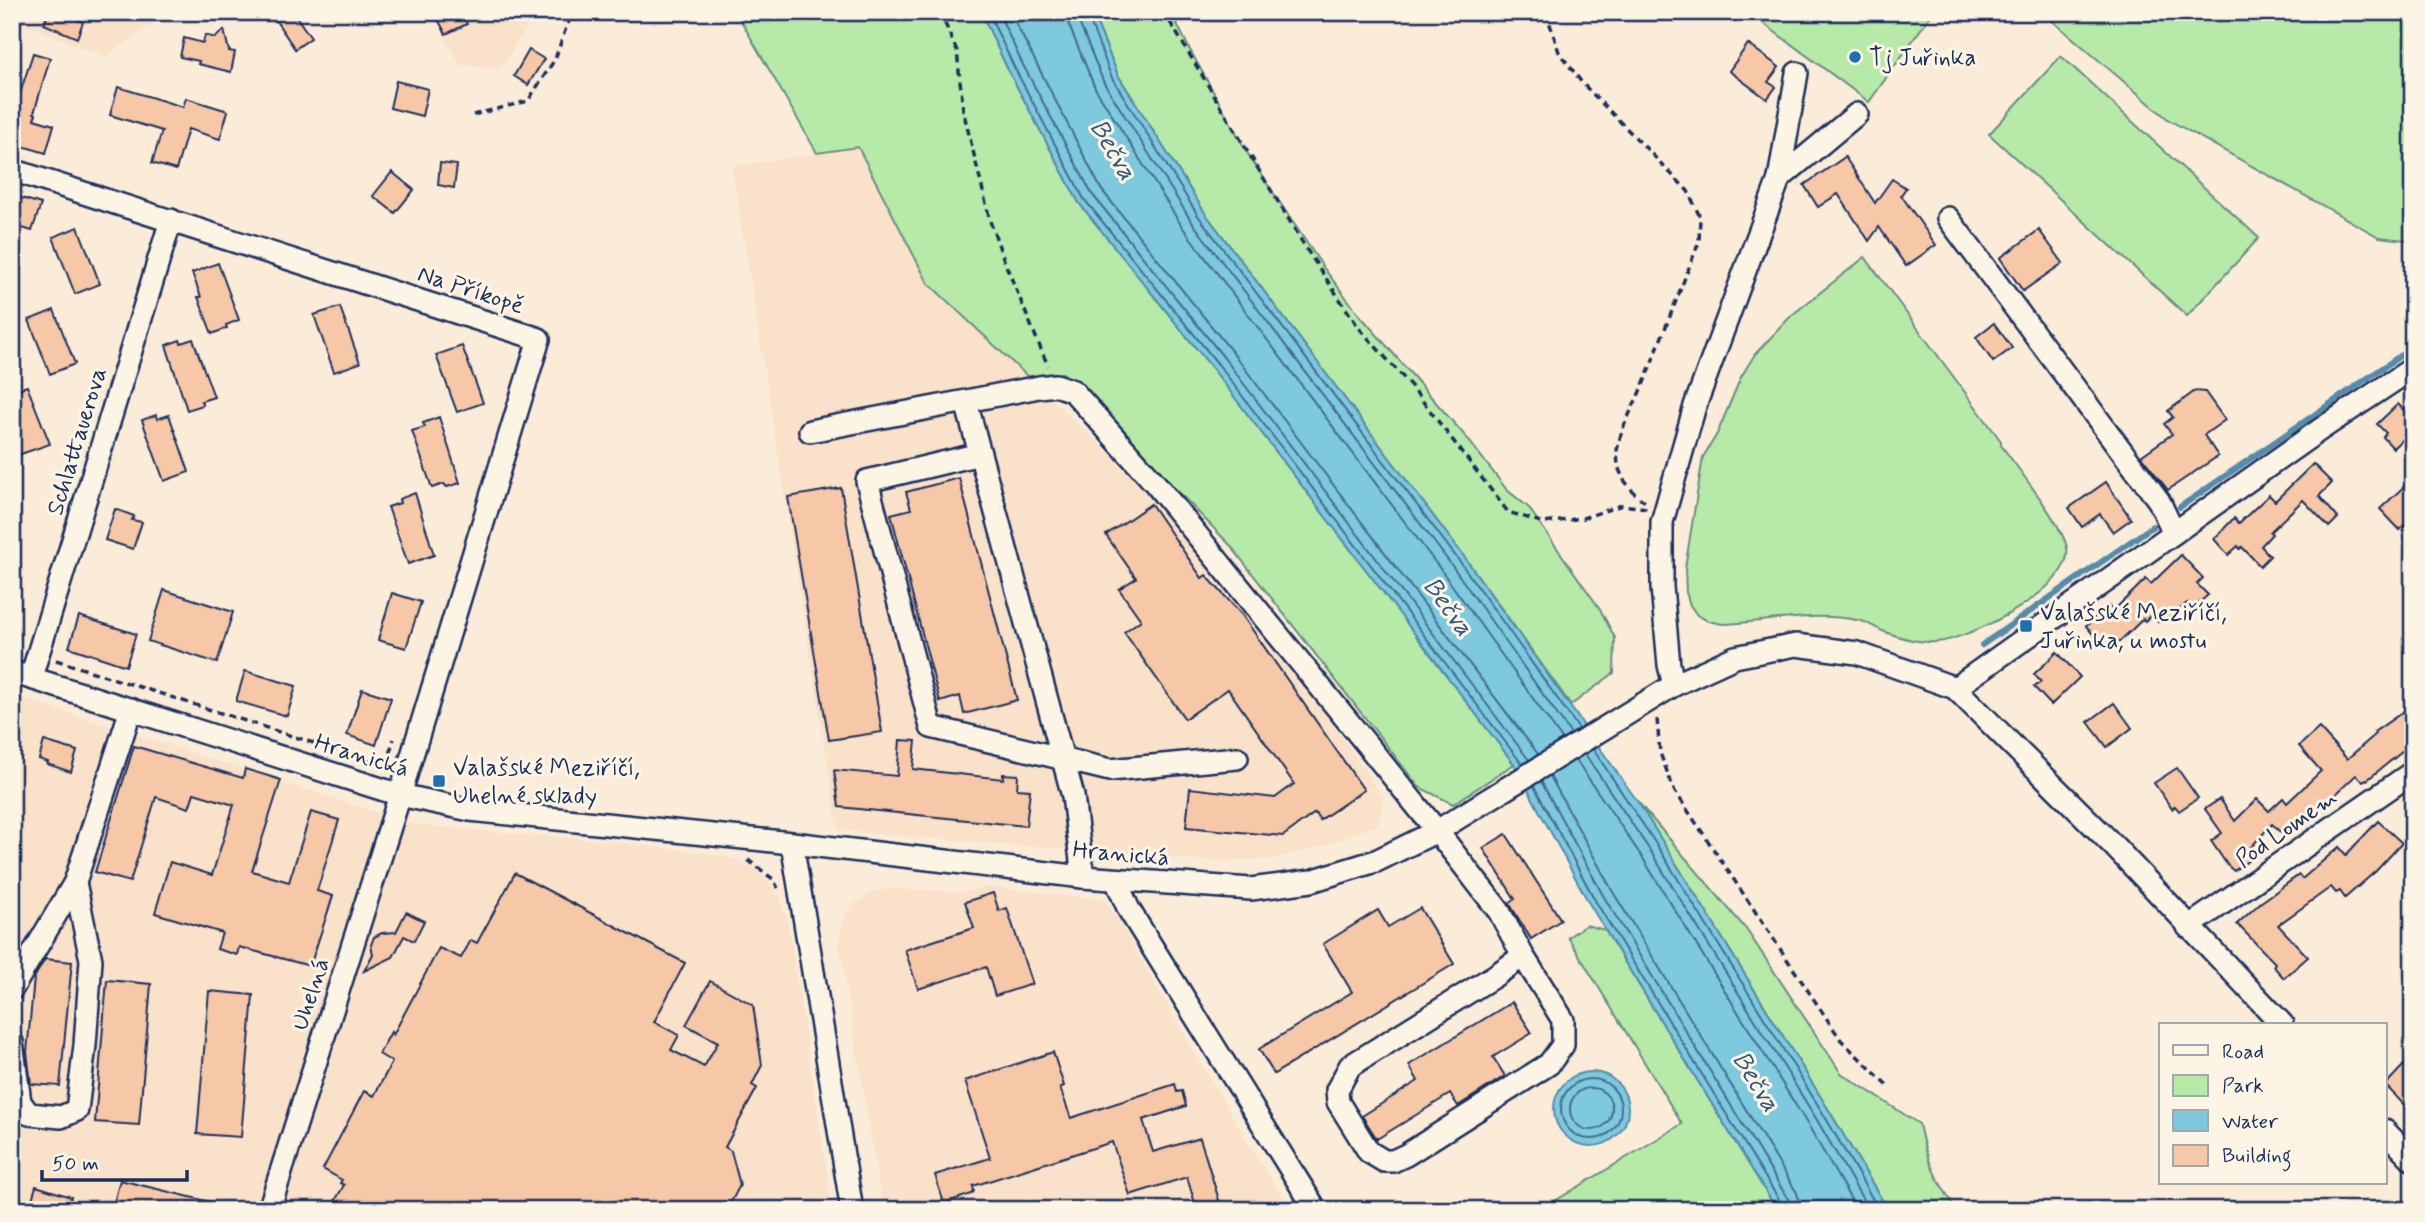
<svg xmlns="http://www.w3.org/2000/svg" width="2425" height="1222" viewBox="0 0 2425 1222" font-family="Mynerve,sans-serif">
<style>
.built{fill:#fae1ca}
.green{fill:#b7e9a9;stroke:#698c84;stroke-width:2}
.water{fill:#7ec9de;stroke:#568bab;stroke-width:2}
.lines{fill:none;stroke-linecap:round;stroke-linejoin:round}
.shore{stroke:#436d91;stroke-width:2}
.stream{stroke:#568bab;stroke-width:6}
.building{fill:#f7c8a7;stroke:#1b2f5e;stroke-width:2}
.minor-casing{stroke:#1b2f5e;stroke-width:26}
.path{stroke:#1b2f5e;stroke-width:3.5;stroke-dasharray:7 5;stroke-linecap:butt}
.minor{stroke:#fcf5e5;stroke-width:21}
.poi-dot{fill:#1f6fb2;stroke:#fcf5e5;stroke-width:2.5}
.labels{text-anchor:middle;stroke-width:6;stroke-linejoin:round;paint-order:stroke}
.poi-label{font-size:24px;fill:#1b2f5e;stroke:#fcf5e5;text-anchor:start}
.street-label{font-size:24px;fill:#1b2f5e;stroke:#fcf5e5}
.water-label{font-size:26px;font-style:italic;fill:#34567e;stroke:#fcf5e5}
</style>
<rect width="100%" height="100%" fill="#fbecd9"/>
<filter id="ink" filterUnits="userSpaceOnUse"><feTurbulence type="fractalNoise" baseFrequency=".0143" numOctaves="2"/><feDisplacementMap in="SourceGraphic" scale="14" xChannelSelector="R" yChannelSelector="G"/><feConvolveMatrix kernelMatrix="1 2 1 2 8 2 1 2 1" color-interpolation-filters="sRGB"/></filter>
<g filter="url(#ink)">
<!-- built -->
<g class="built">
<polygon points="12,12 168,12 106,57 12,20"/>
<polygon points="431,12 538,12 499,69 460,65"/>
<polygon points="858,147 928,283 1108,452 1223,578 1292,663 1384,799 1378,825 1324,846 1274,859 1210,861 838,831 732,166"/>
<polygon points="12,695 416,825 597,840 707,853 728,857 750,866 766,877 780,899 788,922 833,1210 12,1210"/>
<polygon points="990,887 1106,900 1254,1153 1291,1210 883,1210 839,944 841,926 846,913 853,905 875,891 888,888 961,892"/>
</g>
<!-- green -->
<g class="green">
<polygon points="736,12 981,12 1008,70 1079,203 1213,369 1514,764 1453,804 1419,787 1230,545 1063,373 1028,377 928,283 858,147 817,153"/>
<polygon points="1092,12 1171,12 1190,50 1252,161 1323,267 1358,313 1466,437 1507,490 1528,507 1600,609 1615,638 1614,673 1571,705 1465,558 1205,213 1118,75"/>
<polygon points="1748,12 1933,12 1869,102"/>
<polygon points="2042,12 2413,12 2413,241 2379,237 2169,120"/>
<polygon points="2061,56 2259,238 2187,316 1989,134"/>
<path d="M1865,257l136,184v4c15,21 62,80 66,103 7,40 -97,91 -130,94 -17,1 -36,-4 -52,-10 -8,-3 -16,-9 -24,-11 -45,-10 -94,1 -139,3l-14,-3 -11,-6 -7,-10 -4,-13 -1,-24 18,-111 14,-23 24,-57 14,-23 37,-39z"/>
<path d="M1638,802l108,127 95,144 78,51c7,36 17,55 38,86h-69l-58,-98z"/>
<polygon points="1586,925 1605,930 1777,1210 1540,1210 1682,1124 1568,937"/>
</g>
<!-- water -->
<g class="water">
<polygon points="981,12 1092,12 1118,75 1205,213 1465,558 1638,802 1830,1112 1888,1210 1777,1210 1590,905 1514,764 1213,369 1079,203 1008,70"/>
<circle cx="1591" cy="1109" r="37"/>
</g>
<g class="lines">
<!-- shore -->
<g class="shore">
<polyline points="988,12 1014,67 1084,199 1218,364 1522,764"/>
<polyline points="998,12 1022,63 1092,194 1225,359 1529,760"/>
<polyline points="1010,12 1101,189 1233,353 1538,754"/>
<polyline points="1067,12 1068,23 1095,88 1183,228 1444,574 1562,739"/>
<polyline points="1078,12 1078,20 1104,83 1192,222 1453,567 1571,734"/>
<polyline points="1086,12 1112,78 1199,217 1460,562 1579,729"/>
<polyline points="1593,749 1658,847 1824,1115 1879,1210"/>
<polyline points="1585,754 1651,852 1817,1120 1869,1210"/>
<polyline points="1576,760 1642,857 1808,1125 1857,1210"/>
<polyline points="1550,776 1613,892 1797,1193 1801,1210"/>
<polyline points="1541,781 1604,897 1788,1199 1791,1210"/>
<polyline points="1534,786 1596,902 1781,1203 1782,1210"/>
<circle cx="1591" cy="1109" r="30"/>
<circle cx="1591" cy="1109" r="21"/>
</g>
<!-- stream -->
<g class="stream">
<polyline points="2180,507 2413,347"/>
<polyline points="1982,645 2153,526"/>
</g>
</g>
<!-- building -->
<g class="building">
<polygon points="49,12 61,12 83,22 77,38 44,24"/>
<polygon points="270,12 293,12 311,38 295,49"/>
<polygon points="434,12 461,12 467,24 446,34"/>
<polygon points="224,30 229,51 235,52 231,72 198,64 199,61 180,57 184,38 203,43 205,35 215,38"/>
<polygon points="1748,44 1779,67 1768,82 1776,87 1767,99 1729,71"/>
<polygon points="529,50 544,59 528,85 514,76"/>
<polygon points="33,53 50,58 34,113 36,114 34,119 54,125 46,153 12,143 12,130 18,110 15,109"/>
<polygon points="396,81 428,89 422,116 390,108"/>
<polygon points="118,87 183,107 186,98 228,111 220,139 188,129 176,170 152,163 162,131 110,115"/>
<polygon points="1845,157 1875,203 1892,179 1906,188 1901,195 1936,245 1906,266 1879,227 1869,241 1838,194 1818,207 1804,185"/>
<polygon points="440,163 457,165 454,188 438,185"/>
<polygon points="392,172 414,190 395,213 373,196"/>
<polygon points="12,195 41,204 32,231 12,225"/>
<polygon points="78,227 100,284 75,294 53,237"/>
<polygon points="2039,230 2063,263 2023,291 2000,258"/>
<polygon points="218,263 239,320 226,325 227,328 212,334 198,297 201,297 192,273"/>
<polygon points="340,307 360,363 334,372 314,315"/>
<polygon points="54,310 75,364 50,374 29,320"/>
<polygon points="1994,323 2012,348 1993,362 1976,337"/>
<polygon points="193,339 214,397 201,401 203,405 187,410 166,345 180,340 181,343"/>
<polygon points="462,346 483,403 457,412 436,355"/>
<polygon points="27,386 50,444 12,457 12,391"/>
<polygon points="2195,391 2205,392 2225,420 2204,435 2218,456 2168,490 2141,456 2172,434 2164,424 2173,417 2168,411"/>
<polygon points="2398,404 2413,420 2413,429 2393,448 2383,437 2386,433 2377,424"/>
<polygon points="156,415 157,419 169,415 189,472 164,481 142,420"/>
<polygon points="439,417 460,483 447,487 444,484 432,488 412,431 425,427 423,423"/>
<polygon points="2313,464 2332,483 2319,496 2338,518 2329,527 2303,500 2270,532 2272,534 2261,546 2270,556 2260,566 2242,547 2240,549 2238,546 2228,555 2214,539 2234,518 2239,523 2269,495 2275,501"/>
<polygon points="959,478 1017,700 964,714 960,696 940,702 891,514 911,509 906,492"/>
<polygon points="2413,478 2413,518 2400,530 2380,509"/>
<polygon points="2106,482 2131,519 2113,532 2100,514 2082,527 2069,508"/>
<polygon points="841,488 882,732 829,740 788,497"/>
<polygon points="415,493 434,555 408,564 388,507 400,503 399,499"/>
<polygon points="1151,504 1202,578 1206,575 1242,615 1364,790 1320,820 1315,813 1283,836 1186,827 1190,788 1275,798 1294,784 1228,689 1185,719 1124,632 1141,620 1119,589 1136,578 1106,535"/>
<polygon points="115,509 134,516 132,520 142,522 133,549 105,540"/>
<polygon points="2181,555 2203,578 2197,584 2208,595 2192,609 2187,603 2168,620 2164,616 2158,622 2151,615 2145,621 2143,619 2119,642 2115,638 2105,648 2086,626 2108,606 2113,611 2146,579 2151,584"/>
<polygon points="164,590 233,612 217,663 148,641"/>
<polygon points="392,593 421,602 406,648 378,640"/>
<polygon points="79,616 136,634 126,666 69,647"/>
<polygon points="2057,652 2080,677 2051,705 2034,687 2041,682 2034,674"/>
<polygon points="245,671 296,686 287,716 236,701"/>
<polygon points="362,689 391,698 376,745 347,735"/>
<polygon points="2114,703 2132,728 2107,747 2088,722"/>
<polygon points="2413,705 2413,743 2367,780 2366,779 2363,781 2356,775 2315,814 2310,809 2284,836 2272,824 2251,847 2256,855 2234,871 2228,866 2211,841 2222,833 2205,809 2220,799 2235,821 2257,799 2269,811 2283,798 2287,803 2321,771 2299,746 2319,728 2347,759 2376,734 2374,732"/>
<polygon points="900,740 916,741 913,769 1003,779 1003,774 1018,775 1017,789 1030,790 1026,826 839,807 834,770 897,776"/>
<polygon points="44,741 77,751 71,772 47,764 48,762 39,759"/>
<polygon points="134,746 243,778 245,769 281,780 252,871 289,882 311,812 339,820 317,891 333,896 310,966 239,947 237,955 217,949 222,933 155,913 170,862 212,875 234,805 194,793 189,808 156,797 130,882 95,872"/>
<polygon points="2177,768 2198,798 2179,811 2175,806 2172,809 2154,783"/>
<polygon points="2378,821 2402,843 2376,871 2345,898 2340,891 2336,893 2331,887 2278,925 2308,957 2284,978 2273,966 2275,963 2237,924 2260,903 2299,875 2302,879 2339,847 2346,855"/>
<polygon points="1506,834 1561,920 1531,939 1509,903 1515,899 1483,848"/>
<polygon points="515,873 685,963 654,1022 679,1035 671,1050 704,1067 718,1042 686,1025 710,981 753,1005 762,1065 752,1085 757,1088 725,1147 731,1151 740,1185 727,1210 330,1210 344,1185 340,1183 342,1180 323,1169 364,1091 374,1096 392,1062 379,1054 391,1032 393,1035 439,948 461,958 471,940 477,943"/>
<polygon points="993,893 999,911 1007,908 1032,984 995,996 986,967 918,989 905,950 974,928 965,902"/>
<polygon points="1420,908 1454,964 1274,1074 1259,1049 1352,992 1323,944 1378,910 1388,927"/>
<polygon points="406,912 424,921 414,941 404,936 393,957 364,971 373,954 371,945 374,937 382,933 396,932"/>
<polygon points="45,959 72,962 60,1086 31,1084 27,1052 34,978"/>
<polygon points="107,980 151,984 139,1125 95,1122"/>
<polygon points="209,991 253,995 241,1137 197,1134"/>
<polygon points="1512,1002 1532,1033 1493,1057 1505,1076 1458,1106 1450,1094 1377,1139 1362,1116 1418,1081 1409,1065"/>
<polygon points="1053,1052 1064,1086 1060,1088 1071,1118 1175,1084 1177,1092 1182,1091 1186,1106 1143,1120 1153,1152 1200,1138 1222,1210 1197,1210 1187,1177 1130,1195 1112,1142 973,1186 974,1191 972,1194 944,1203 935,1175 990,1158 965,1081"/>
<polygon points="2404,1065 2413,1073 2413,1114 2385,1085"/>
<polygon points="120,1180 219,1204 218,1210 112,1210"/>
<polygon points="36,1186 71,1197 67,1210 29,1210"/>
</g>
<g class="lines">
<defs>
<g id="minor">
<polyline points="12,170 539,339 400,795 269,1210"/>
<polyline points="1779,179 1797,73"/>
<polyline points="1948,218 2159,501 2174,533"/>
<polyline points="966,402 1073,796 1083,877"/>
<polyline points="810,431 1039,387 1056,385 1073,391 1154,482 1437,831 1499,911 1523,956 1563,1020 1563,1045 1549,1064 1406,1155 1393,1161 1384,1161 1369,1152 1338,1102 1337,1090 1350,1066 1496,975 1523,956"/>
<polyline points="980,454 867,481 931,727 1110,770 1237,758"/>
<polyline points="12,672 400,795 470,810 792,843 1083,877 1251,889 1311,881 1376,861 1437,831 1674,685 1735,657 1796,645 1857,653 1955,688 2114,846 2282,1024"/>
<polyline points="31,677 171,220"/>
<polyline points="1674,685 1669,665 1662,587 1662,522 1695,406 1779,179 1857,114"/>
<polyline points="1955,688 2321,429 2413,368"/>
<polyline points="792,843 852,1210"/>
<polyline points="1120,880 1119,887 1129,910 1316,1210"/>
<polyline points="2188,927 2413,772"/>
<polyline points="12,989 75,882 131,709"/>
<polyline points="12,1042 20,1102 29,1114 61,1117 77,1110 85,1045 91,960 75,882"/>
<polyline points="2385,1131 2413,1160"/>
</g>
</defs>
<!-- minor casing -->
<use href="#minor" class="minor-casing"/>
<!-- path -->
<g class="path">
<polyline points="940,12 957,51 963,110 991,224 1005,263 1048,366"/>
<polyline points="1164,12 1307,250 1359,328 1411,386 1508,512 1544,523 1583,518 1622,505 1647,508"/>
<polyline points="1546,12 1559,52 1582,83 1688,191 1700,217 1699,242 1643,385 1622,430 1617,450 1618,467 1624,480 1635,494 1648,504"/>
<polyline points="473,115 528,101 555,59 567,25 574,12"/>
<polyline points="56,660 385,766 394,739"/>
<polyline points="1657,719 1660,753 1674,790 1841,1040 1890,1088"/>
<polyline points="748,860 773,879 778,888"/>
</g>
<!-- minor -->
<use href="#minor" class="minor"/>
</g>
</g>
<!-- markers -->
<g class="poi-dot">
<circle cx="1855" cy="57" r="7"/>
<rect x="2019" y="619" width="14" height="14" rx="3.5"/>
<rect x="432" y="774" width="14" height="14" rx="3.5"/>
</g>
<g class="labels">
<!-- poi labels -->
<g class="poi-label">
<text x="1869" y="65">Tj Juřinka</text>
<text x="2040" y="620">Valašské Meziříčí,<tspan x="2040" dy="28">Juřinka, u mostu</tspan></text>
<text x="453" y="775">Valašské Meziříčí,<tspan x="453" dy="28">Uhelné sklady</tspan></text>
</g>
<!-- street labels -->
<g class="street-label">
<text transform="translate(471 289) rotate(18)" y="8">Na Příkopě</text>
<text transform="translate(76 441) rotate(-73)" y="8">Schlattauerova</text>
<text transform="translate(362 755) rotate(17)" y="8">Hranická</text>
<text transform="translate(2286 828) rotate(-35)" y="8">Pod Lomem</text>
<text transform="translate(1121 853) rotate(5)" y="8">Hranická</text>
<text transform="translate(310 994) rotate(-72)" y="8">Uhelná</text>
</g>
<!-- water labels -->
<g class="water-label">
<text transform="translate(1114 149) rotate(59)" y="9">Bečva</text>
<text transform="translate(1449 606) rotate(54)" y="9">Bečva</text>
<text transform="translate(1757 1081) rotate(58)" y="9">Bečva</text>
</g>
</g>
<!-- margin -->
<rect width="2425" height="1222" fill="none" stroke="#fcf5e5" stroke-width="42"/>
<rect x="21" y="21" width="2383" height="1180" fill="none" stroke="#1b2f5e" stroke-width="2.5" filter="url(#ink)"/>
<!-- legend -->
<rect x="2159" y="1023" width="228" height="161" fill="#fcf5e5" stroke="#a2a6af" stroke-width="2"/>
<rect x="2173" y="1045" width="35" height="10" fill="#fcf5e5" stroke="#a2a6af" stroke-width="2"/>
<text x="2222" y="1058" font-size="21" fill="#1b2f5e">Road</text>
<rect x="2173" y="1075" width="35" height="21" fill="#b7e9a9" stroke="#a2a6af" stroke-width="2"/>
<text x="2222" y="1092" font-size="21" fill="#1b2f5e">Park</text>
<rect x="2173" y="1110" width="35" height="21" fill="#7ec9de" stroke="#a2a6af" stroke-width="2"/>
<text x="2222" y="1128" font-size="21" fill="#1b2f5e">Water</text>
<rect x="2173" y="1145" width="35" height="21" fill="#f7c8a7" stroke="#a2a6af" stroke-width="2"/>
<text x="2222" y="1162" font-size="21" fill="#1b2f5e">Building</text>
<!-- scale -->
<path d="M42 1170v10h145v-10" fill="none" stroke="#1b2f5e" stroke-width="3.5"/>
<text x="52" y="1170" font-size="21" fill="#1b2f5e" stroke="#fcf5e5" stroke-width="5" paint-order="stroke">50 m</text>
</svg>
